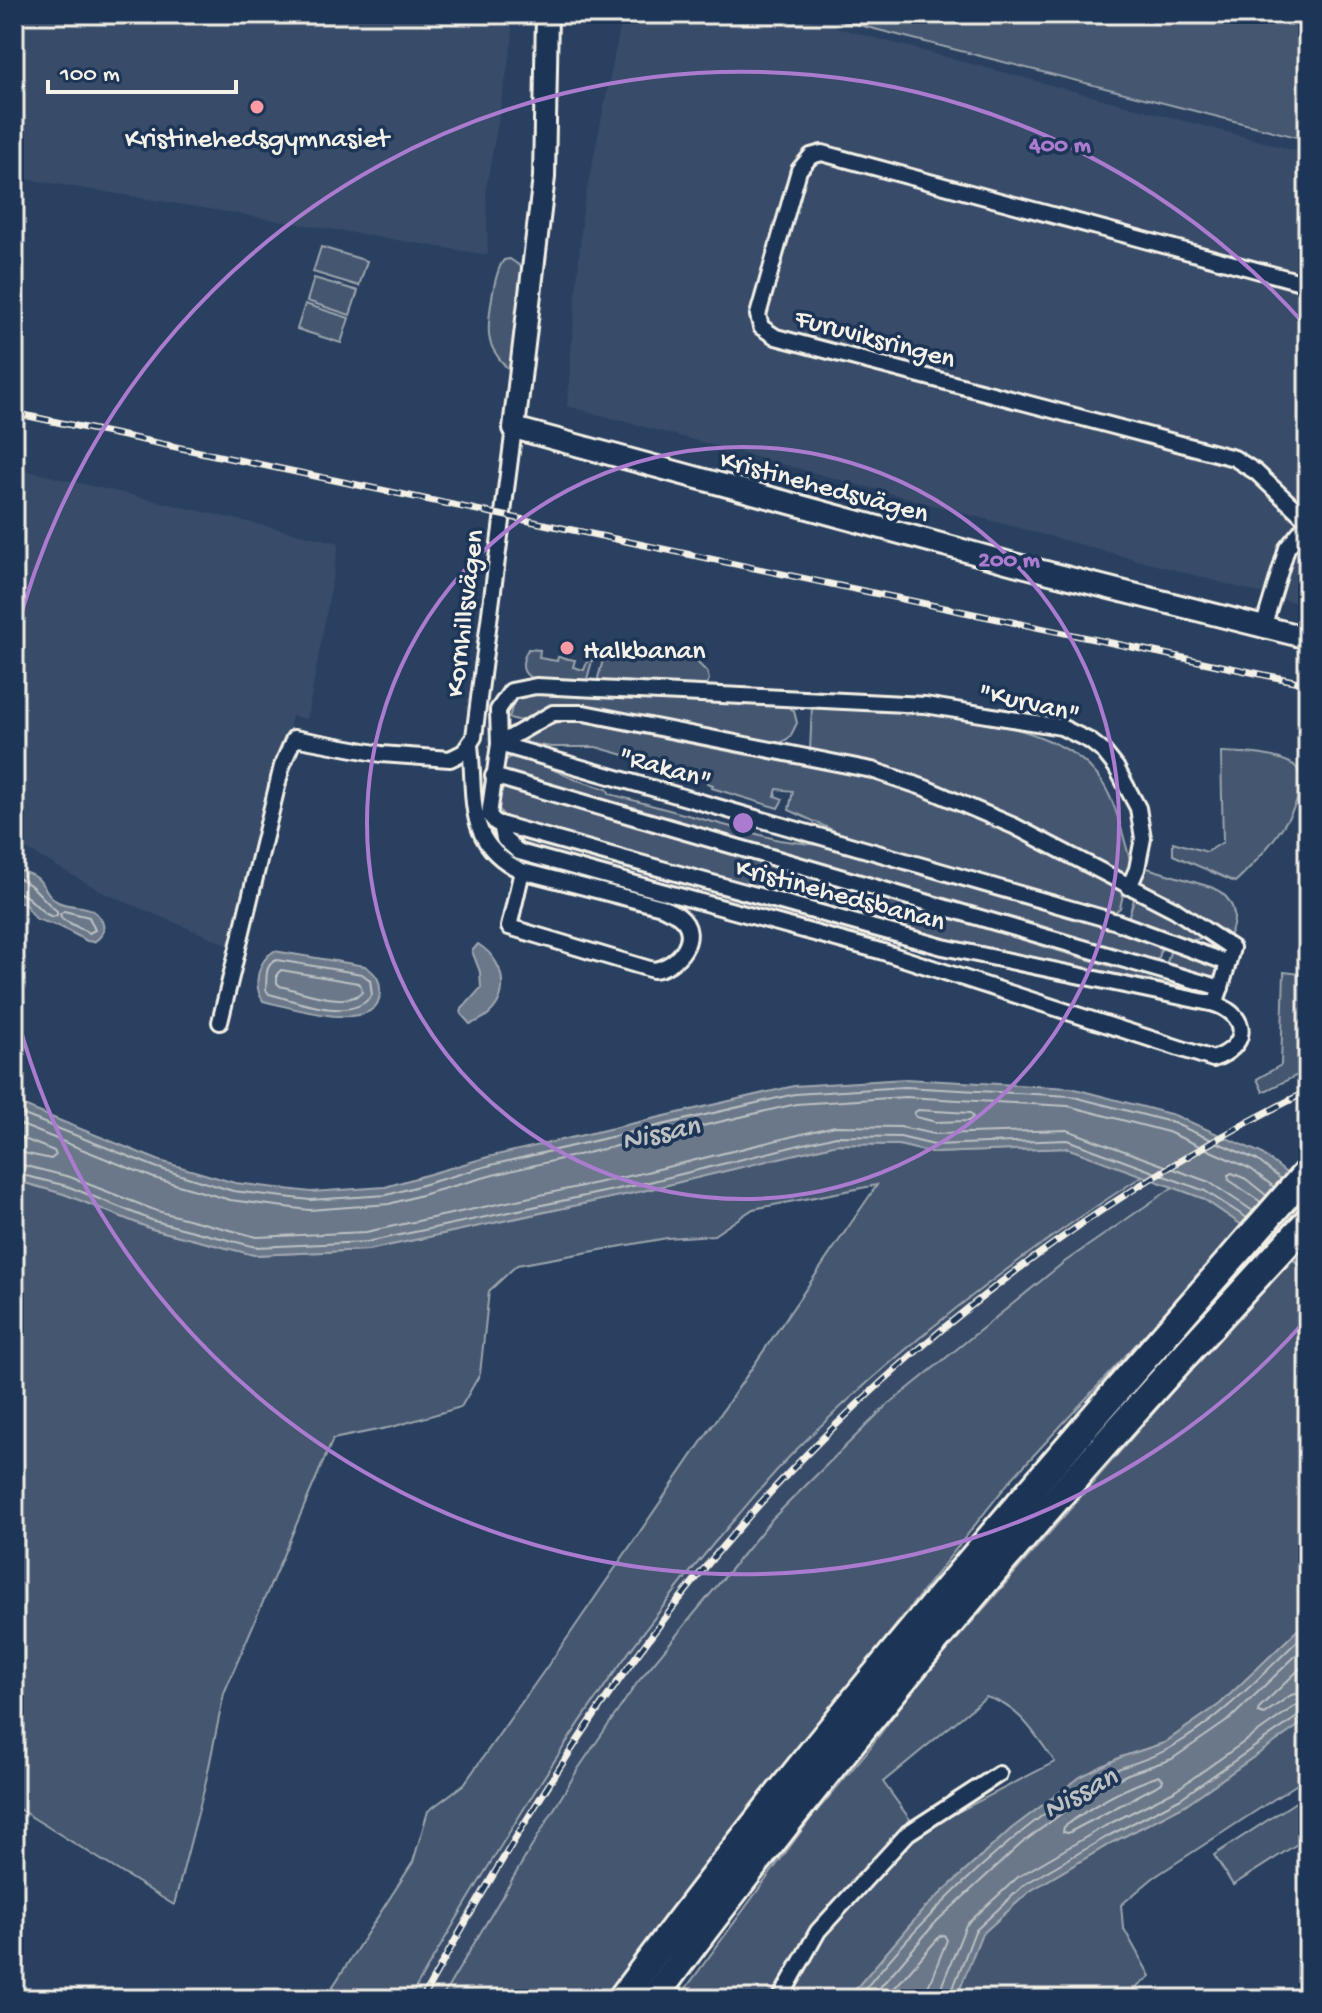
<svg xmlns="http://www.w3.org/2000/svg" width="1322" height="2013" viewBox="0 0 1322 2013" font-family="'Gochi Hand',sans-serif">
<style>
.built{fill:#374c69}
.green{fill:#445771;stroke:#9ca4ac;stroke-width:2;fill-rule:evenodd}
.water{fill:#6a788a;stroke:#a1a8b0;stroke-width:2}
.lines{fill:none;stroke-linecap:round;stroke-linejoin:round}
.shore{stroke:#bdc1c2;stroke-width:2}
.street-casing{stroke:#f4f1e8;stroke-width:20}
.secondary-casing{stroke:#f4f1e8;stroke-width:26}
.highway-casing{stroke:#f4f1e8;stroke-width:32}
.street{stroke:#1d3557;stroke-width:14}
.secondary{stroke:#1d3557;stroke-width:20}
.highway{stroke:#1d3557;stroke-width:26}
.rail-casing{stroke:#f4f1e8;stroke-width:7}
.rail{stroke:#1d3557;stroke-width:4;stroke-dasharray:12;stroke-linecap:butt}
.ring{fill:none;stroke:#ab7bcf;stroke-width:4}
.poi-dot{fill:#ff9aa2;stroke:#1d3557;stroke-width:3}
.labels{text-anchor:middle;stroke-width:7;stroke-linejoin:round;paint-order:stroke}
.poi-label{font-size:28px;fill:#f4f1e8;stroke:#1d3557}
.street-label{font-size:28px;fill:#f4f1e8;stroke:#1d3557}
.water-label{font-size:30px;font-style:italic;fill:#bdc1c2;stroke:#1d3557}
.centre{fill:#ab7bcf;stroke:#1d3557;stroke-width:4}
.ring-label{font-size:24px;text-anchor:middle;font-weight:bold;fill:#ab7bcf;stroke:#1d3557;stroke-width:7;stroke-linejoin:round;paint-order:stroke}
</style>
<rect width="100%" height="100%" fill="#2a4060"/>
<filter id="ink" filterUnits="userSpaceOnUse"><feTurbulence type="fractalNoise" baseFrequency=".0125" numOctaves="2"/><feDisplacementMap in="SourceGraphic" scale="16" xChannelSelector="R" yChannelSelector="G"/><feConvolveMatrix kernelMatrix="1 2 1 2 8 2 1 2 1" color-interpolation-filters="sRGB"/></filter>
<g filter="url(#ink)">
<!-- built -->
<g class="built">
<polygon points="14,14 509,14 513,37 486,189 488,255 14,177"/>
<polygon points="623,14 786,14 1308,154 1308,606 567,406 583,209"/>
<polygon points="14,468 339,543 307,719 292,716 233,947 104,893 14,842"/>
<polygon points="1144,1175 1173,1187 1063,1263 884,1408 772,1519 637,1683 578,1769 441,1999 409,1999 563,1745 611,1674 688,1572 792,1453 893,1359 1041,1244"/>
</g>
<!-- green -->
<g class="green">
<polygon points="816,14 1308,14 1308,140"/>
<polygon points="321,247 367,261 359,286 313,272"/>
<path d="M510,259l10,7 6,8 -14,99c-9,-9 -19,-20 -22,-32 -4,-14 4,-70 14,-81z"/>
<polygon points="314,278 358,291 350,315 307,301"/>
<polygon points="305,304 349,318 341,343 297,329"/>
<polygon points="621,645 694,659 707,672 709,679 706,688 600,682 598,678 605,653 620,655"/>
<path d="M528,649l12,1 -1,8 18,3 1,-4 17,3 -2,7 11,3 6,-16h4l-7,25 -3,3c-24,-1 -78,7 -56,-33z"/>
<polygon points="530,691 785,704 794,711 797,723 790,737 779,744 597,707 563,708 522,721 509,718 514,701"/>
<path d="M812,705l89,5 4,5 5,-1 2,-3c59,8 154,16 190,71 15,23 21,54 29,81l-1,11 -5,4c-60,-31 -120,-68 -183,-91 -43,-15 -88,-25 -132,-35z"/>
<polygon points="574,720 747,755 844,769 883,778 985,816 1124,890 1120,908 1110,916 850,838 789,810 793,791 777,789 775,796 783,799 778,808 712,788 713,785 707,783 708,779 596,747 551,747 526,743 527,737 541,727"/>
<path d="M1221,752c23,1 51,1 73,13 28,27 -38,98 -59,117l-62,-27v-13l34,10 16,-10z"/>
<path d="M519,754l55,25 33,10 3,5 169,46 69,9 308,91 6,5 -3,13 -5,3 -128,-40 -100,-25 -421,-124 -4,-6c4,-7 10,-10 18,-12z"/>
<path d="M504,784l416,120c61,24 123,43 187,61 28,8 78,8 99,27l-319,-65 -382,-108 -7,-12 -1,-22z"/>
<polygon points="511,835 899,941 896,949 531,849 519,845"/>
<path d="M1147,868l67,20c19,10 25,27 16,46l-6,3 -87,-52 4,-14z"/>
<polygon points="1135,896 1188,924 1202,938 1195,940 1132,923 1129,915"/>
<polygon points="1172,945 1213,963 1218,974 1207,978 1166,966"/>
<polygon points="1284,972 1308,975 1308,1070 1263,1092 1257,1079 1281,1065"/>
<path d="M837,1144l62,1 34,8 134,-5 77,27c-125,80 -245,172 -350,277 -21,21 -40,45 -60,68 -130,148 -225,311 -325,479h-72l-9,-5 85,-132 15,-51 36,-27 104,-147 309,-452 -124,24 -39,26 -47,3 -150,27 -28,26 -9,83 -19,33 -69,20 -59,12 -109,254 -19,93 -31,119 -160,-99v-626l50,14 88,35 103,26 113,-5 270,-58z"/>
<polygon points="1173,1187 1202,1198 1242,1225 1189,1287 1009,1482 772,1782 606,1999 441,1999 578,1769 637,1683 772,1519 884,1408 1063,1263"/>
<path d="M1289,1257l19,13v350l-88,84 -56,39 -43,14 -41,20 -69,52 -87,80 -77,90h-169l133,-181 55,-65 46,-62zM986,1697c34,9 49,38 69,65l-136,70 -36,-50z"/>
<polygon points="1308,1719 1308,1777 1153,1878 1121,1905 1123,1927 1150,1976 1123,1999 956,1999 981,1935 1030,1891 1113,1842 1185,1805"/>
<polygon points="1308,1794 1308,1837 1233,1885 1214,1855"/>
</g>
<!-- water -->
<g class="water">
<path d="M14,869c8,2 17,4 23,9 8,7 11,20 21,24 17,8 33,-1 44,19 4,10 0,15 -8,21l-7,-1 -26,-14 -25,-8 -11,-15 -11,-4z"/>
<path d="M478,944c34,21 33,68 -8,80l-9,-10 1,-5 19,-21 -1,-16 -8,-21z"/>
<path d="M274,951l91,15c10,7 15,12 15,25 1,47 -93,15 -117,10 -11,-16 -5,-40 11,-50z"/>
<polygon points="905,1079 1071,1088 1174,1115 1261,1153 1308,1190 1308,1270 1202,1198 1067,1148 933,1153 899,1145 837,1144 638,1192 368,1250 254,1255 152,1229 64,1194 14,1180 14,1102 160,1161 235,1183 311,1192 385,1187 488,1157 794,1086"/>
<polygon points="1308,1620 1308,1719 1185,1805 1113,1842 1030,1891 981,1935 956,1999 847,1999 924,1909 1011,1829 1080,1777 1121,1757 1164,1743 1220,1704"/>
</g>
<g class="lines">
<!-- shore -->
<g class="shore">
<path d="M14,877c20,5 27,22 43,34v4l-4,2c-17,-5 -20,-23 -39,-25"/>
<polygon points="64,911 89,917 95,930 89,933 62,919 60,914"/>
<path d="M277,960l85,14 8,6 2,15c-21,29 -74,6 -103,-1l-3,-4c1,-12 -2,-26 11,-30z"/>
<path d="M281,970l77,13 3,3 1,6c-14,17 -63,-1 -82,-6l-3,-3v-9z"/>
<polygon points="918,1110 970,1113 973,1117 969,1121 936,1122 916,1117 914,1113"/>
<polyline points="14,1111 158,1168 233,1191 310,1200 387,1195 491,1165 795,1094 905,1087 1070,1096 1171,1122 1257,1160 1281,1179"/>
<polyline points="14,1122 154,1178 230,1200 309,1210 389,1204 493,1175 796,1104 905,1097 1068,1106 1168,1132 1251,1169 1274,1187"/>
<polyline points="14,1135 54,1151 56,1155 51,1159 14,1151"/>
<polyline points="14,1163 70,1177 157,1211 257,1237 366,1232 634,1175 835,1126 900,1127 935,1134 1067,1130 1209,1182 1253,1211"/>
<polyline points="14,1173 67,1186 154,1221 256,1247 367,1242 637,1185 836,1136 900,1137 934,1145 1067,1140 1205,1191 1247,1218"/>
<polyline points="1261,1202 1229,1180 1228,1175 1232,1173 1246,1179 1267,1196"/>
<polyline points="1308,1661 1259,1708 1258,1712 1264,1714 1291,1695 1308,1691"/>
<path d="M1159,1776l4,3 -1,4 -94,50 -5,-1 1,-5c30,-23 59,-39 95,-51z"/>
<path d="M857,1999c64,-81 140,-153 224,-212 27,-19 61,-23 89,-39 53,-30 94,-76 138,-117"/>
<polyline points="870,1999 937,1921 1022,1843 1089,1793 1128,1774 1172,1759 1230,1719 1308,1644"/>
<polyline points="885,1999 940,1936 944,1935 947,1940 928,1987 927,1999"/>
<polyline points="939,1999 940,1990 966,1925 1018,1877 1105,1826 1176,1790 1295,1706 1308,1703"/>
<polyline points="949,1999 975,1931 1025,1884 1110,1835 1181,1798 1300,1715 1308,1713"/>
</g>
<defs>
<g id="street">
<polyline points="1308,284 822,153 811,156 799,170 758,315 761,327 776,337 1234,458 1256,472 1308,521"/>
<polyline points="1263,628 1287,548 1308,522"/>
<path d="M470,745c6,54 -6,99 52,126l140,36c5,3 12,5 17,9 25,20 -3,52 -26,54l-144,-43 13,-56"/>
<polyline points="493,776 1221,988"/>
<path d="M501,824l3,15 15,13 361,99 333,108c35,-12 38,-42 2,-55"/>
<path d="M1129,887l8,-18 6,-31 -5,-30 -22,-41 -12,-15 -14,-11 -29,-14 -136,-22 -389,-19 -25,5 -13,19 1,34 54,-31h31l288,57 53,18 89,38 160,83 58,39c-5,19 -10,38 -17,56l-272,-57 -447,-124 -7,-8 10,-71 618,178 111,41"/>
<polyline points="220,1022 282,766 294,738 381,754 450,759 464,752 474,737 514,428"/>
<polyline points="780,1999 818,1931 908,1833 999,1774"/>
</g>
<polyline id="secondary" points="547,14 544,177 514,428 1014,564 1308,638"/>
<g id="highway">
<path d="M621,1999c213,-289 451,-558 687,-828"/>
<path d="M653,1999c201,-273 424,-530 655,-778"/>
</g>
</defs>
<!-- street casing -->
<use href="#street" class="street-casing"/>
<!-- secondary casing -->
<use href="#secondary" class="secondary-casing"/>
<!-- highway casing -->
<use href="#highway" class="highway-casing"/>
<!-- street -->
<use href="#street" class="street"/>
<!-- secondary -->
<use href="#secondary" class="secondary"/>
<!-- highway -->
<use href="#highway" class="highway"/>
<defs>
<g id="rail">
<polyline points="14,413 1308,684"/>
<path d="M422,1999c80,-143 165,-285 268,-413 165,-207 382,-378 618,-495"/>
</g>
</defs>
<!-- rail casing -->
<use href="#rail" class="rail-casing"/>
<!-- rail -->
<use href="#rail" class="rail"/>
</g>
</g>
<!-- distance rings -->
<g class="ring">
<circle cx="743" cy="823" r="376"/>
<path d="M1305 1321A751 751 0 0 1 14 1005M14 641A751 751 0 0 1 1305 325"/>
</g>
<!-- markers -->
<g class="poi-dot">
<circle cx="257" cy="107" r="8"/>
<circle cx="567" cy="648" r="8"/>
</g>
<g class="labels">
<!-- poi labels -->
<g class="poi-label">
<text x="257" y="146">Kristinehedsgymnasiet</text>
<text x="583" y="658" text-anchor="start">Halkbanan</text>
</g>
<!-- street labels -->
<g class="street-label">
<text transform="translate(876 336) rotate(15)" y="10">Furuviksringen</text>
<text transform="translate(825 484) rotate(15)" y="10">Kristinehedsvägen</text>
<text transform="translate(462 613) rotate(-83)" y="10">Kornhillsvägen</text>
<text transform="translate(1030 700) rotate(13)" y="10">"Kurvan"</text>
<text transform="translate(666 765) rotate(16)" y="10">"Rakan"</text>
<text transform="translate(841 892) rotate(15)" y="10">Kristinehedsbanan</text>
</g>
<!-- water labels -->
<g class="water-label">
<text transform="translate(660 1131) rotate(-12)" y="10">Nissan</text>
<text transform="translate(1079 1791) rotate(-28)" y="10">Nissan</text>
</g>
</g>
<circle cx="743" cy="823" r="12" class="centre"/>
<g class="ring-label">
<text x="1060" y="151">400 m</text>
<text x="1009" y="566">200 m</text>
</g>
<!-- margin -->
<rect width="1322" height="2013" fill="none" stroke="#1d3557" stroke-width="48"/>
<rect x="24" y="24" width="1274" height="1965" fill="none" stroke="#f4f1e8" stroke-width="3" filter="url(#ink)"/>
<!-- scale -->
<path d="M48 80v12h188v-12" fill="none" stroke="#f4f1e8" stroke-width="4"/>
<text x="60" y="80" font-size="24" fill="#f4f1e8" stroke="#1d3557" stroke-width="6" paint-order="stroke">100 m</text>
</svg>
